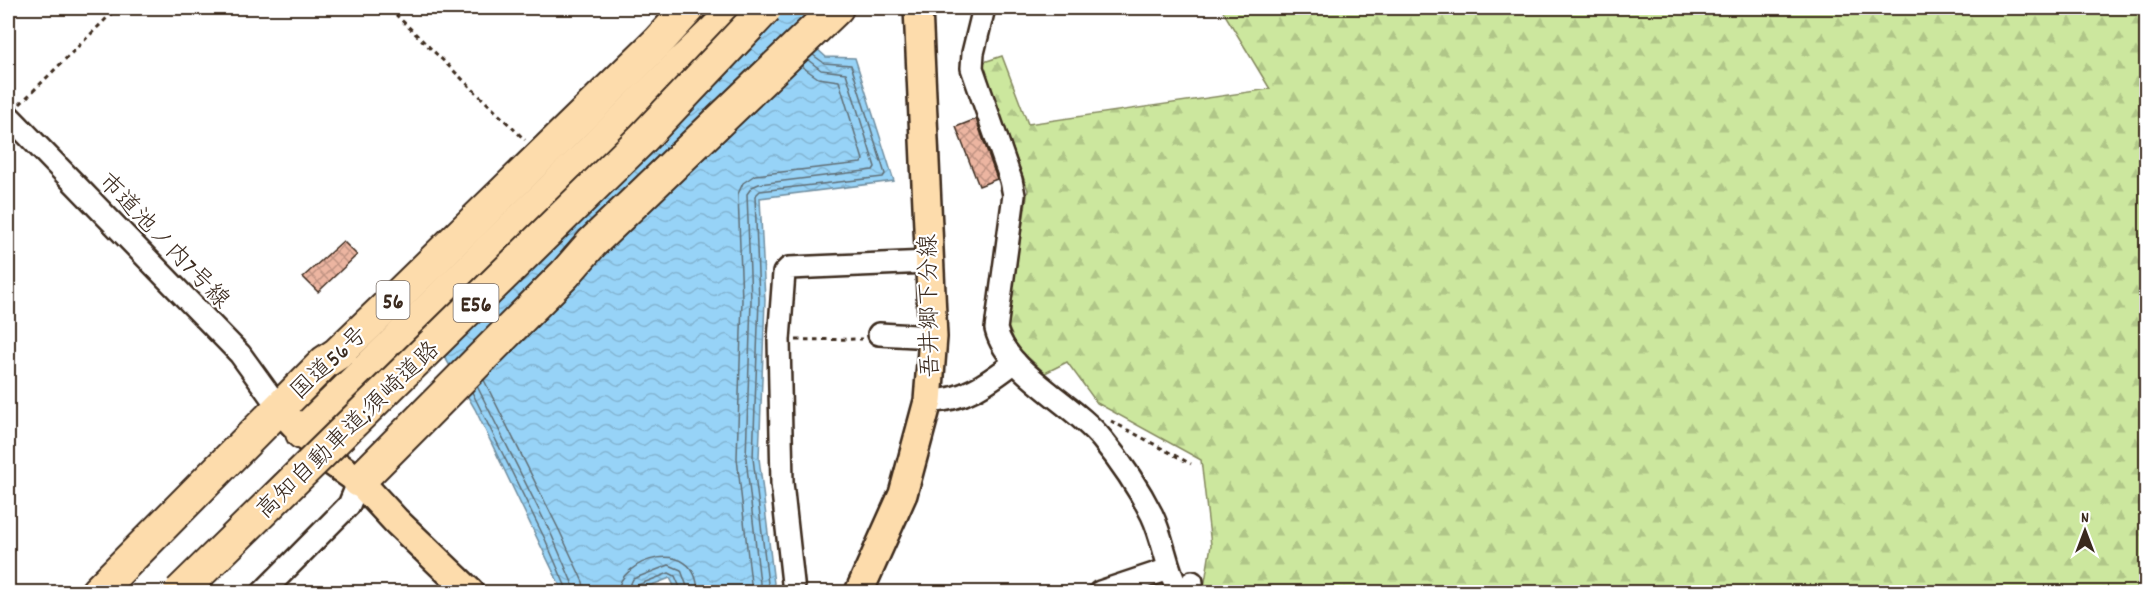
<svg xmlns="http://www.w3.org/2000/svg" width="2154" height="600" viewBox="0 0 2154 600" font-family="Dekko,'Klee One',sans-serif">
<style>
.forest{fill:url(#forest-firs);stroke:#84885e;stroke-width:1.5}
.water{fill:url(#water-waves);stroke:#728fa0;stroke-width:1.5}
.lines{fill:none;stroke-linecap:round;stroke-linejoin:round}
.shore{stroke:#606e75;stroke-width:1.5}
.building{fill:url(#building-cross-hatch);stroke:#3b2a1e;stroke-width:1.5}
.minor-casing{stroke:#3b2a1e;stroke-width:26}
.major-casing{stroke:#3b2a1e;stroke-width:32}
.highway-casing{stroke:#3b2a1e;stroke-width:36}
.path{stroke:#3b2a1e;stroke-width:3;stroke-dasharray:4.5 4.5;stroke-linecap:butt}
.minor{stroke:#fff;stroke-width:21}
.major{stroke:#fddcac;stroke-width:27}
.highway{stroke:#fddcac;stroke-width:32}
.highway-bridge-casing{stroke:#3b2a1e;stroke-width:36;stroke-linecap:butt}
.highway-bridge{stroke:#fddcac;stroke-width:32}
.labels{text-anchor:middle;stroke-width:4.5;stroke-linejoin:round;paint-order:stroke}
.shield{fill:#fff;stroke:#766a62;stroke-width:1.5}
.shield-label{font-size:22px;font-weight:bold;fill:#3b2a1e}
.street-label{font-size:24px;fill:#3b2a1e;stroke:#fff}
</style>
<defs>
<pattern id="forest-firs" width="22" height="20" patternUnits="userSpaceOnUse" patternTransform="scale(1.5)"><rect width="22" height="20" fill="#cce79e"/><path d="M5 1l3.5 6h-7zM16 11l3.5 6h-7z" fill="#b0c688"/></pattern>
<pattern id="water-waves" width="16" height="10" patternUnits="userSpaceOnUse" patternTransform="scale(1.5)"><rect width="16" height="10" fill="#97d3f7"/><path d="M0 5q4-4 8 0t8 0" fill="none" stroke="#83b5d3"/></pattern>
<pattern id="building-cross-hatch" width="8" height="8" patternUnits="userSpaceOnUse" patternTransform="scale(1.5)"><rect width="8" height="8" fill="#ecb5a1"/><path d="M0 0l8 8M0 8l8-8" fill="none" stroke="#c09383"/></pattern>
</defs>
<rect width="100%" height="100%" fill="#fff"/>
<filter id="ink" filterUnits="userSpaceOnUse"><feTurbulence type="fractalNoise" baseFrequency=".0167" numOctaves="2"/><feDisplacementMap in="SourceGraphic" scale="12" xChannelSelector="R" yChannelSelector="G"/><feConvolveMatrix kernelMatrix="1 2 1 2 8 2 1 2 1" color-interpolation-filters="sRGB"/></filter>
<g filter="url(#ink)">
<!-- forest -->
<polygon class="forest" points="1221,8 2146,8 2146,592 1205,592 1204,588 1211,545 1201,460 1097,403 1067,362 1045,373 1017,347 1007,324 1028,190 981,63 1002,56 1028,124 1270,89"/>
<!-- water -->
<polygon class="water" points="717,8 820,8 816,48 826,57 855,58 894,181 760,198 765,300 759,458 775,592 677,592 670,578 634,592 563,592 475,409 425,323"/>
<g class="lines">
<!-- shore -->
<g class="shore">
<polyline points="484,380 560,532 583,582 585,592"/>
<polyline points="477,386 552,536 576,592"/>
<polyline points="472,392 545,539 568,592"/>
<path d="M618,592c1,-33 78,-58 80,0"/>
<polyline points="627,592 633,579 669,565 681,570 689,592"/>
<polyline points="634,592 638,585 669,573 675,576 682,592"/>
<polyline points="752,592 737,458 742,300 738,194 743,183 755,175 861,163 863,160 839,81 818,78 801,66"/>
<polyline points="761,592 746,458 751,300 747,194 752,187 759,184 873,170 875,167 846,73 821,70 808,60"/>
<polyline points="769,592 753,458 759,300 755,196 760,191 883,177 885,174 851,65 824,63 813,55"/>
</g>
</g>
<!-- building -->
<g class="building">
<polygon points="976,119 997,179 979,186 956,127"/>
<polygon points="343,241 357,255 318,292 303,277"/>
</g>
<g class="lines">
<defs>
<g id="minor">
<path d="M984,8l-11,45 -1,15 39,112 3,15 -18,134c11,44 77,74 106,110 18,22 37,50 50,76 12,25 14,53 27,77"/>
<polyline points="8,115 240,354 279,408"/>
<polyline points="879,334 933,337"/>
<path d="M928,401c34,1 61,-19 87,-39"/>
<polyline points="1192,582 1192,592"/>
<polyline points="263,592 349,505 359,481"/>
<polyline points="794,592 782,483 779,340 784,273 789,268 928,262"/>
<polyline points="1100,592 1169,569"/>
</g>
<g id="major">
<polyline points="279,408 324,456 359,481 396,521 470,592"/>
<polyline points="859,592 903,494 928,401 933,337 918,8"/>
</g>
<g id="highway">
<polyline points="302,433 738,8"/>
<polyline points="359,481 565,274 592,243 837,8"/>
<polyline points="97,592 325,362 337,354 383,310 658,42 689,8"/>
</g>
</defs>
<!-- minor casing -->
<use href="#minor" class="minor-casing"/>
<!-- major casing -->
<use href="#major" class="major-casing"/>
<!-- highway casing -->
<use href="#highway" class="highway-casing"/>
<!-- path -->
<g class="path">
<polyline points="389,8 525,140"/>
<polyline points="20,104 117,8"/>
<polyline points="796,340 862,339"/>
<polyline points="1111,421 1191,464"/>
</g>
<!-- minor -->
<use href="#minor" class="minor"/>
<!-- major -->
<use href="#major" class="major"/>
<!-- highway -->
<use href="#highway" class="highway"/>
<defs>
<polyline id="highway-bridge" points="180,592 642,139 766,8"/>
</defs>
<!-- highway-bridge casing -->
<use href="#highway-bridge" class="highway-bridge-casing"/>
<!-- highway-bridge -->
<use href="#highway-bridge" class="highway-bridge"/>
</g>
</g>
<g class="labels">
<!-- shield labels -->
<g class="shield">
<rect x="376.5" y="281" width="33" height="38" rx="4.5"/>
<rect x="453.5" y="284" width="45" height="38" rx="4.5"/>
</g>
<g class="shield-label">
<text x="393" y="308">56</text>
<text x="476" y="311">E56</text>
</g>
<!-- street labels -->
<g class="street-label">
<text transform="translate(165 240) rotate(46)" y="8">市道池ノ内7号線</text>
<text transform="translate(928 306) rotate(-91)" y="8">吾井郷下分線</text>
<text transform="translate(328 362) rotate(-43)" y="8">国道56号</text>
<text transform="translate(347 429) rotate(-44)" y="8">高知自動車道;須崎道路</text>
</g>
</g>
<!-- margin -->
<rect width="2154" height="600" fill="none" stroke="#fff" stroke-width="30"/>
<rect x="15" y="15" width="2124" height="570" fill="none" stroke="#3b2a1e" stroke-width="2" filter="url(#ink)"/>
<!-- north arrow -->
<g transform="translate(2085 531)" stroke="#ffffff" stroke-width="4.5" paint-order="stroke">
<path d="M0-4.5L10 22L0 15L-10 22Z" fill="#3b2a1e"/>
<text y="-9" font-size="16" font-weight="bold" text-anchor="middle" fill="#3b2a1e">N</text>
</g>
</svg>
